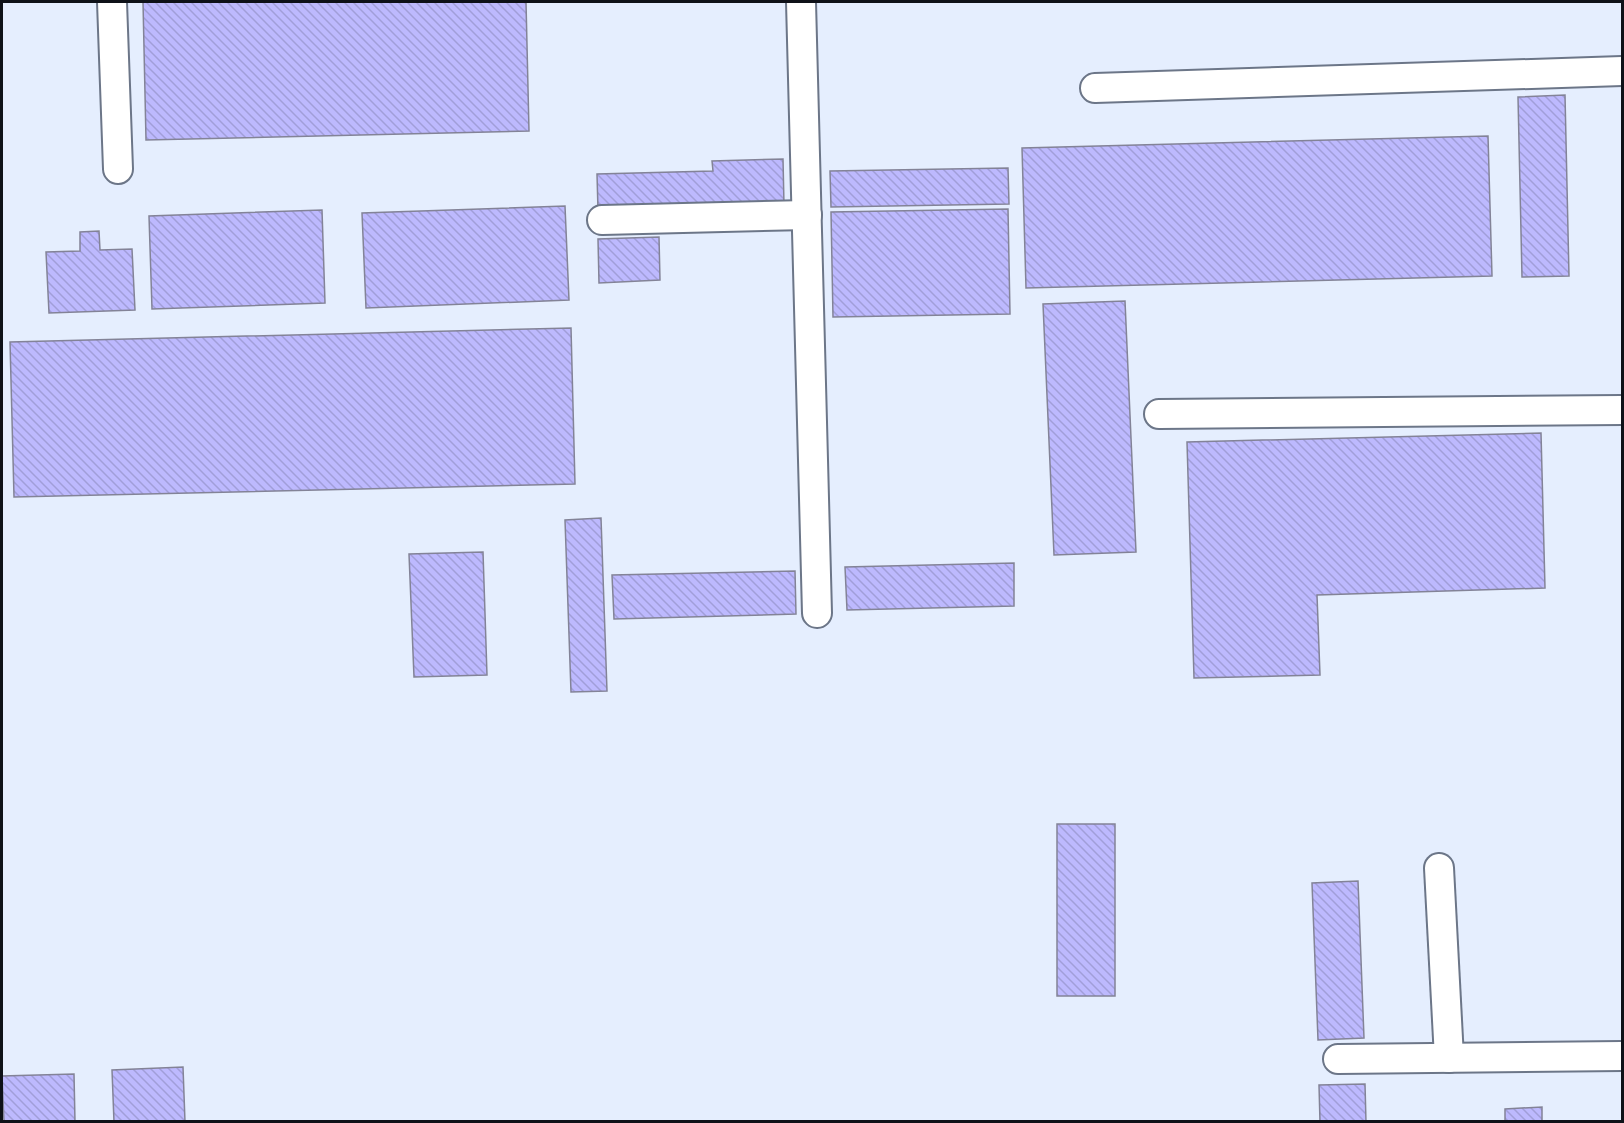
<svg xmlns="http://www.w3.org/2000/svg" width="1624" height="1123" viewBox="0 0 1624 1123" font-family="Signika,sans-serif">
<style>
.building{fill:url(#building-back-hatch);stroke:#838397;stroke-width:1.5}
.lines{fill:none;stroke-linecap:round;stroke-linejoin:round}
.minor-casing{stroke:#6c7688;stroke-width:32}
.minor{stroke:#fff;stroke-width:28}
</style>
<defs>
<pattern id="building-back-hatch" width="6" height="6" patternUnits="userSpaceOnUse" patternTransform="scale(1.5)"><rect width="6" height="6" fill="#bdb9fe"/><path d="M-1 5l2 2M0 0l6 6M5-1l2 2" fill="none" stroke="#a19ed9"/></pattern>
</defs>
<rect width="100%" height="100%" fill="#e5eefe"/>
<!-- building -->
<g class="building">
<polygon points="143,2 526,2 529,131 146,140"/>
<polygon points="1565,95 1569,276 1522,277 1518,97"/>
<polygon points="1488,136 1492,276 1026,288 1022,148"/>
<polygon points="783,159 784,205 598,210 597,174 713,171 712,161"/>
<polygon points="1008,168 1009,204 831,207 830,171"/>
<polygon points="565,206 569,300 366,308 362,213"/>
<polygon points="1008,209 1010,314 833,317 831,212"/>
<polygon points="322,210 325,303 152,309 149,216"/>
<polygon points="99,231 100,250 132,249 135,310 49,313 46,252 80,251 80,232"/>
<polygon points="659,237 660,280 599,283 598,239"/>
<polygon points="1125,301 1136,552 1054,555 1043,304"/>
<polygon points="571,328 575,484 14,497 10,342"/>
<polygon points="1541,433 1545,588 1317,595 1320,675 1194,678 1187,442"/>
<polygon points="601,518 607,691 571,692 565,520"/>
<polygon points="483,552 487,675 414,677 409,554"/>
<polygon points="1014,563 1014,606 847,610 845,567"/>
<polygon points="795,571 796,614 614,619 612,575"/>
<rect x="1057" y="824" width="58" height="172"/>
<polygon points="1358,881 1364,1038 1318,1040 1312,883"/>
<polygon points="183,1067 185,1122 114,1122 112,1070"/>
<polygon points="74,1074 75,1122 4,1122 2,1076"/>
<polygon points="1365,1084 1366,1122 1320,1122 1319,1085"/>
<polygon points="1542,1107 1542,1122 1505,1122 1505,1109"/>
</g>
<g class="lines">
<defs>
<g id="minor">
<polyline points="112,2 118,169"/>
<polyline points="801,2 817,613"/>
<polyline points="1095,88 1622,71"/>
<polyline points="602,220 807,215"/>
<polyline points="1159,414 1622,410"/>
<polyline points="1439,868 1449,1058"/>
<polyline points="1338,1059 1622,1056"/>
</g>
</defs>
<!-- minor casing -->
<use href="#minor" class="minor-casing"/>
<!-- minor -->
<use href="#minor" class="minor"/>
</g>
<!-- border -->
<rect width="1624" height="1123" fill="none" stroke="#0e1118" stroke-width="6"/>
</svg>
